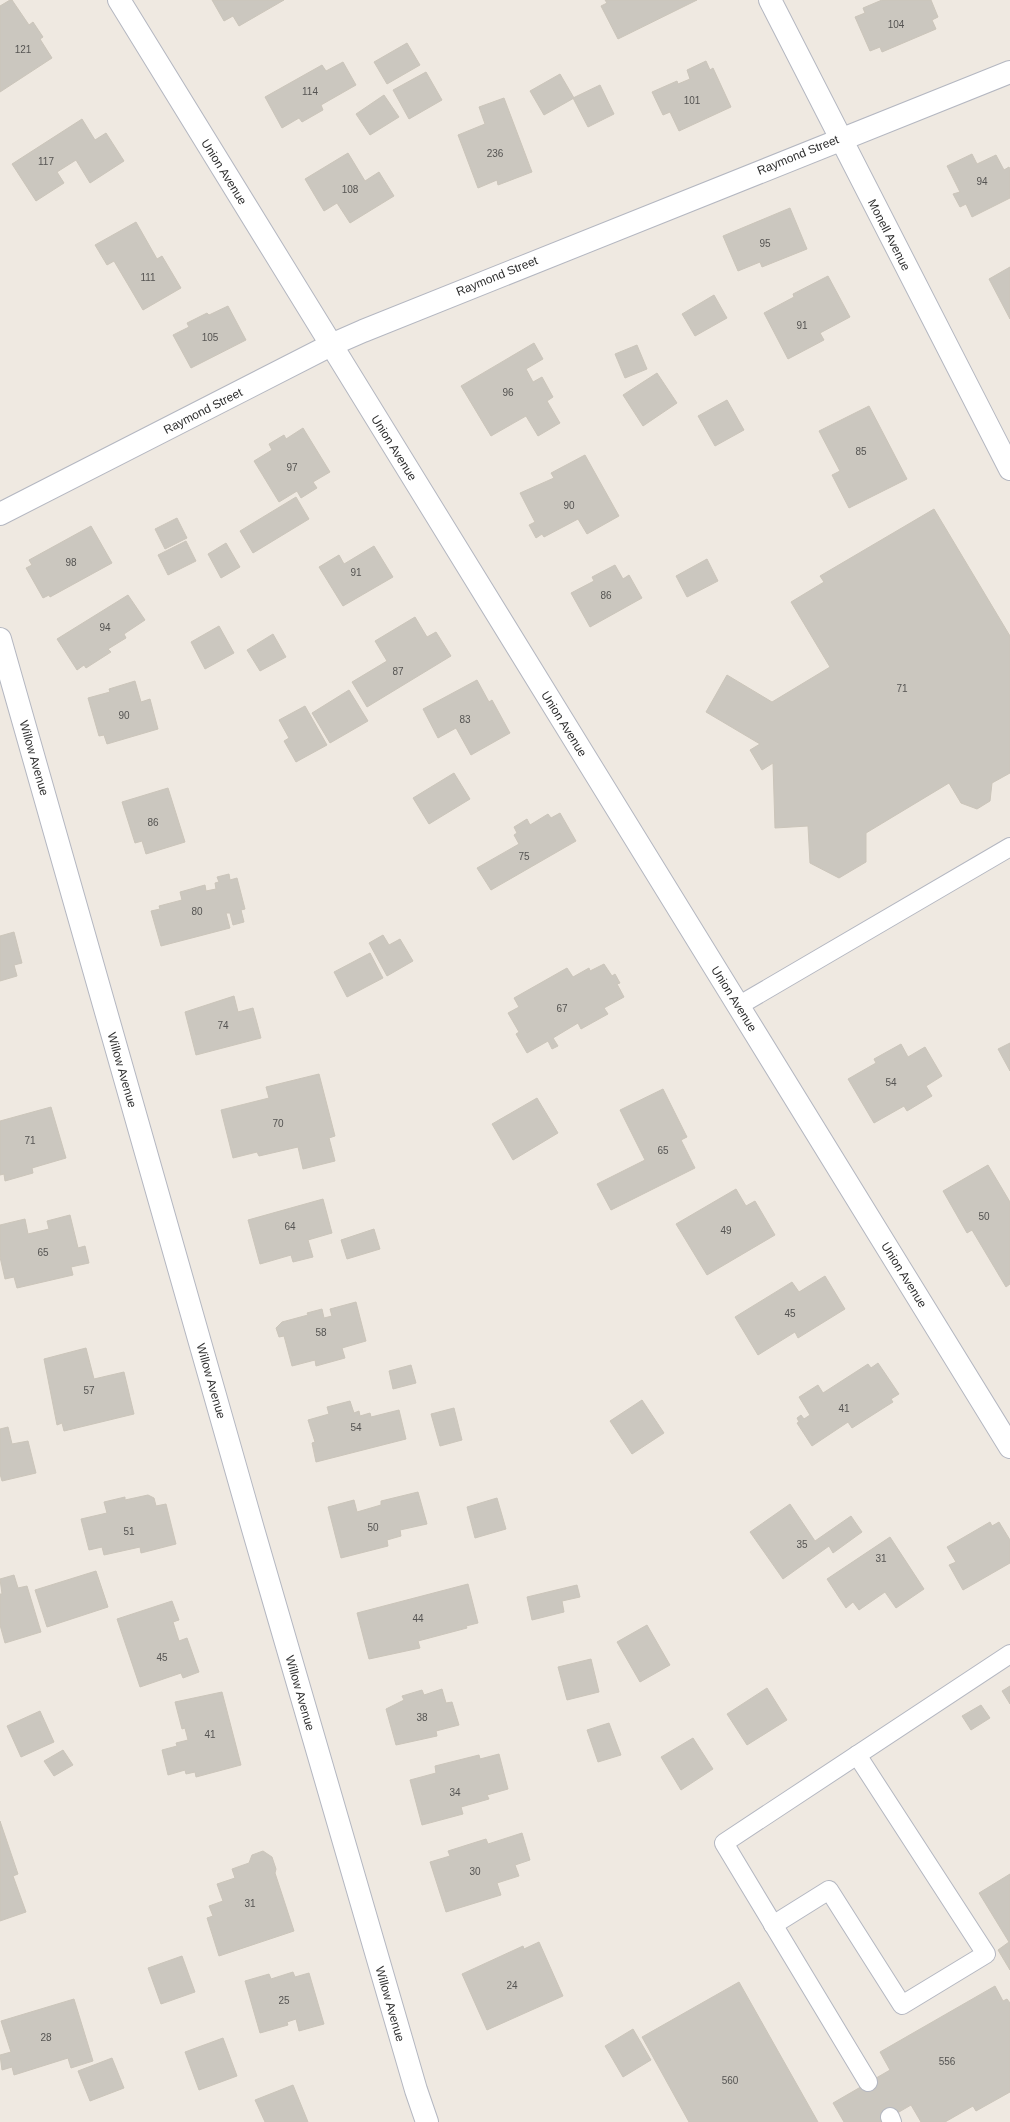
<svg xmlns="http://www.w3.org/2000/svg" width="1010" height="2122" viewBox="0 0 1010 2122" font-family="Helvetica,sans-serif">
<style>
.building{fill:#cbc7bf;stroke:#cbc5ba}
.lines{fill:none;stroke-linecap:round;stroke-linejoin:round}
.lane-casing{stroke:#b4b7c1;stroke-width:20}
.street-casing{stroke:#b4b7c1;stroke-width:24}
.lane{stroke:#fff;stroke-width:18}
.street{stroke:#fff;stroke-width:22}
.labels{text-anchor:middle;stroke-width:4;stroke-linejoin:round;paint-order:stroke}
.number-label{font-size:10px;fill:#555452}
.street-label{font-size:12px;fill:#2e2e2e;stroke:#fff}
</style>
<rect width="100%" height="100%" fill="#efe9e1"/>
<!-- building -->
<g class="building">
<polygon points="10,0 12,0 29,25 33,22 43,37 40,39 52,58 0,92 0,6"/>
<polygon points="212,0 284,0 239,26 233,16 224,21"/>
<polygon points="605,0 697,0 618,39 601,6 607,3"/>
<polygon points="882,0 931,0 938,17 932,20 936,29 882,52 880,47 870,51 855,17 865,13 863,8"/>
<polygon points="407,43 420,65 387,84 374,62"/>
<polygon points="706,61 710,70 713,68 731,107 679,131 670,112 663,115 652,92 677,81 678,84 690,79 687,70"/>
<polygon points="343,62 356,85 321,105 323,110 302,122 299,118 282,128 265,97 322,65 326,71"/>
<polygon points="426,72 442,100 409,119 393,90"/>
<polygon points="560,74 574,98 544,115 530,91"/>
<polygon points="600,85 614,114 588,127 573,98"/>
<polygon points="384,95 399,117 370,135 356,114"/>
<polygon points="504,98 532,172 498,185 497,180 478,188 458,135 485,124 479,107"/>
<polygon points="82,119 95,140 106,133 124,161 90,183 76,160 57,172 64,183 36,201 12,164"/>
<polygon points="348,153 365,181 379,172 394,196 350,223 337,203 324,211 305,179"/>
<polygon points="972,154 977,164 996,155 1004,170 1009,167 1010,169 1010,198 972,217 966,204 960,207 953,194 960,192 947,166"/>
<polygon points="790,208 807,249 762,267 760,262 738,271 723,236"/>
<polygon points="136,222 157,259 162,256 181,288 143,310 114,261 107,265 95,245"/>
<polygon points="1010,267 1010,319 989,279"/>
<polygon points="828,276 850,317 820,333 824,340 788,359 764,313 794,297 793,294"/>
<polygon points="714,295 727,318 695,336 682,314"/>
<polygon points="228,306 246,340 191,368 173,335 189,327 187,323 207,313 209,315"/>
<polygon points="534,343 543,359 526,369 533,382 542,377 553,397 547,401 560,423 538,436 526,416 491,436 461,386"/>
<polygon points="637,345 647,369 625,378 615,354"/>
<polygon points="657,373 677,403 643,426 623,395"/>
<polygon points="727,400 744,430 715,446 698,416"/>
<polygon points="869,406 907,479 849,508 832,475 840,471 819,431"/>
<polygon points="303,428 330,472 313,482 317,488 301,498 297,491 279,502 254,461 272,450 269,444 284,435 286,439"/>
<polygon points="585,455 619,516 587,534 578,519 544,537 542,534 536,538 529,525 535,522 520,493 554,478 551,473"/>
<polygon points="296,497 309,519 253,553 240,531"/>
<polygon points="934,509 1010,636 1010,773 992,783 990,801 977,809 961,803 949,783 866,833 866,862 839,878 810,863 808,826 775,828 773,763 762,770 750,750 760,744 706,712 727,675 772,702 830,667 791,602 824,582 820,576"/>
<polygon points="177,518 187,538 165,549 155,529"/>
<polygon points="91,526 112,563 50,597 49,595 43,598 26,568 32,565 29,560"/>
<polygon points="186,541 196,561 168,575 158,555"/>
<polygon points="226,543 240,567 221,578 208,554"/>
<polygon points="374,546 393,577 343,606 319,567 339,555 344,564"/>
<polygon points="707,559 718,581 687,597 676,576"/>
<polygon points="615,565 623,579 629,575 642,598 590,627 571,593 594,581 592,577"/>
<polygon points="128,595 145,620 124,634 126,638 108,649 111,652 86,668 84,665 77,670 57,639"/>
<polygon points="415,617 427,637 436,632 451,656 367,707 352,682 387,661 375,641"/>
<polygon points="219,626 234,653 205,669 191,642"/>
<polygon points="273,634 286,657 260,671 247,650"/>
<polygon points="477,680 489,702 492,700 510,733 471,755 456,728 438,738 423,709"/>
<polygon points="135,681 141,702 150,699 158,729 107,744 104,735 99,736 88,698 110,692 109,689"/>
<polygon points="349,690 368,721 330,743 312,713"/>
<polygon points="305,706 327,745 296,762 284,741 289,738 279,720"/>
<polygon points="454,773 470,799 429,824 413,798"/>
<polygon points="168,788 185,842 146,854 142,841 135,843 122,802"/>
<polygon points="560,813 576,841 491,890 477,868 519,844 514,835 517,833 514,827 527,819 530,825 548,814 551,818"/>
<polygon points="229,874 230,880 237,878 245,909 241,910 244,922 233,925 230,913 226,913 230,928 161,946 151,911 160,909 159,906 182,900 180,892 205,885 206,891 216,889 215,883 219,882 217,877"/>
<polygon points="14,932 22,963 14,965 17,976 0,981 0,936"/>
<polygon points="383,935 389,945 400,939 413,961 387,976 369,943"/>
<polygon points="370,953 383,978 347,997 334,972"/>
<polygon points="604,964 612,976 615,974 620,983 617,984 624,997 604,1008 608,1014 581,1029 578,1023 553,1038 558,1046 552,1049 548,1041 527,1053 516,1034 519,1032 508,1013 519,1007 514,998 567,968 573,977 589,968 590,971"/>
<polygon points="234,996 238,1012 253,1008 261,1038 196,1055 185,1012"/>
<polygon points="1010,1043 1010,1071 998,1049"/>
<polygon points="901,1044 908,1057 925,1047 942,1076 926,1086 932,1096 907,1111 904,1106 874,1123 848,1079 876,1063 874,1059"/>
<polygon points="319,1074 335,1136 329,1138 335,1161 303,1169 298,1147 259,1156 257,1152 233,1158 221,1110 269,1098 266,1087"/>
<polygon points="663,1089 687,1137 681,1140 695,1168 611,1210 597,1184 645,1160 620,1110"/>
<polygon points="537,1098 558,1133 513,1160 492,1124"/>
<polygon points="51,1107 66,1158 32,1168 33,1173 5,1181 4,1174 0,1175 0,1121"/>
<polygon points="988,1165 1010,1202 1010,1284 1006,1287 972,1230 967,1233 943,1191"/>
<polygon points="736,1189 746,1206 755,1201 775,1235 707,1275 676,1224"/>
<polygon points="323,1199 332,1233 308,1240 313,1257 293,1262 291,1255 260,1264 248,1220"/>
<polygon points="70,1215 78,1248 85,1246 89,1263 71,1267 73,1275 17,1288 14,1277 5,1279 0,1257 0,1225 25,1219 28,1234 49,1229 47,1221"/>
<polygon points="374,1229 380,1249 347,1259 341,1240"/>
<polygon points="825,1276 845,1309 798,1338 795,1332 758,1355 735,1317 792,1282 799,1292"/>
<polygon points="356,1302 366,1341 342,1348 345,1358 316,1366 315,1360 292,1366 284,1336 279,1337 276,1328 282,1322 308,1315 307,1313 322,1309 324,1318 332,1316 330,1309"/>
<polygon points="86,1348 94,1379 124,1372 134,1414 64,1431 62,1423 57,1425 44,1359"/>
<polygon points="878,1363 899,1394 891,1399 893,1402 852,1428 848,1422 812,1446 797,1423 799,1422 797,1418 801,1415 804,1419 810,1415 799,1397 818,1385 823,1393 868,1364 871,1368"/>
<polygon points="411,1365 416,1383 393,1389 389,1371"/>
<polygon points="642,1400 664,1433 632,1454 610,1421"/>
<polygon points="350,1401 354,1413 359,1411 360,1416 370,1413 371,1417 399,1410 406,1439 316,1462 312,1443 315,1442 308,1420 329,1414 327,1407"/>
<polygon points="454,1408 462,1440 440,1446 431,1414"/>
<polygon points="8,1427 12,1444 28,1441 36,1473 2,1481 0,1474 0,1429"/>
<polygon points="418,1492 427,1524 400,1530 401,1536 387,1540 388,1546 341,1558 328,1507 354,1500 357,1512 381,1505 381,1501"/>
<polygon points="148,1495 154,1498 156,1506 166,1504 176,1544 141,1553 140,1547 104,1555 102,1547 89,1550 81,1519 107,1513 104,1502 125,1497 125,1500"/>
<polygon points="497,1498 506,1529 475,1538 467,1507"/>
<polygon points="790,1504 815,1541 851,1516 862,1532 833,1553 829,1546 783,1579 750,1532"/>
<polygon points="990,1522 992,1526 999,1522 1010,1540 1010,1563 963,1590 949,1565 956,1562 947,1547"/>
<polygon points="890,1537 924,1589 896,1608 885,1592 859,1610 853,1602 846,1608 827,1579"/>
<polygon points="96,1571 108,1607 47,1627 35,1590"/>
<polygon points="14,1575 18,1588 27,1586 41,1632 5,1643 0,1625 0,1594 2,1594 0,1579"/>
<polygon points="468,1584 478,1623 466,1626 467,1628 418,1641 420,1648 369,1659 357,1613"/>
<polygon points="577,1585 580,1597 562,1601 564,1612 532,1620 527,1597"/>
<polygon points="172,1601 179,1620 173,1622 179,1641 187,1638 199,1672 183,1678 181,1673 140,1687 117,1619"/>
<polygon points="647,1625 670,1665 640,1682 617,1642"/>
<polygon points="591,1659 599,1692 567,1700 558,1667"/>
<polygon points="1010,1686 1010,1704 1002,1691"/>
<polygon points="767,1688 787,1720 747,1745 727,1714"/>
<polygon points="442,1689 446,1703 452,1702 459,1725 436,1731 437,1736 396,1745 386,1709 404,1700 402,1696 422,1690 424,1695"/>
<polygon points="222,1692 241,1765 196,1777 195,1772 186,1774 185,1770 168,1775 162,1750 177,1746 176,1743 188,1740 185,1728 182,1729 175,1702"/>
<polygon points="981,1705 990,1718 971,1730 962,1716"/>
<polygon points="40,1711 54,1742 21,1757 7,1726"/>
<polygon points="609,1723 621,1755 598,1762 587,1730"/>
<polygon points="693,1738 713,1769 681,1790 661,1757"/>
<polygon points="63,1750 73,1765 54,1776 44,1761"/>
<polygon points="499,1754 508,1789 487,1795 489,1799 461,1807 463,1814 422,1825 410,1780 436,1773 435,1766 479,1755 480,1759"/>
<polygon points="0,1821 18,1874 13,1876 26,1912 0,1921"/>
<polygon points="522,1833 530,1860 515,1865 519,1876 497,1883 501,1895 446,1912 430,1862 450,1856 448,1851 486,1839 488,1844"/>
<polygon points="263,1851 272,1857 276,1869 275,1873 294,1931 219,1956 207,1918 213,1916 209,1906 223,1901 217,1884 235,1878 232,1869 249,1863 252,1855"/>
<polygon points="1010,1874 1010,1970 998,1950 1009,1942 979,1893"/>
<polygon points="539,1942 563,1996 487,2030 462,1974 523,1946 524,1949"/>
<polygon points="182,1956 195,1992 161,2004 148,1968"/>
<polygon points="293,1972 295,1977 309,1973 324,2024 299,2031 296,2019 287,2022 288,2025 260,2033 245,1981 269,1974 271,1979"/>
<polygon points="739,1982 818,2122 689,2122 642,2037"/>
<polygon points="995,1986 1003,2001 1007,1999 1010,2003 1010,2092 976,2111 973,2106 945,2122 921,2122 911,2105 882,2122 844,2122 833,2103 890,2070 880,2052"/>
<polygon points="74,1999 93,2061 71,2068 68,2058 14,2075 12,2067 2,2070 0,2055 11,2052 1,2021"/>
<polygon points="633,2029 651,2060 623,2077 605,2046"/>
<polygon points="223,2038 237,2076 199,2090 185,2052"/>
<polygon points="112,2058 124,2088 90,2101 78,2071"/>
<polygon points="293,2085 308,2122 265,2122 255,2100"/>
</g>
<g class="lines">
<defs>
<g id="lane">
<polyline points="738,1006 1010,847"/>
<polyline points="773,1925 829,1890 902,2005 986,1954 857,1755"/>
<polyline points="868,2082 724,1843 1010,1654"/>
<polyline points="890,2117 892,2122"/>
</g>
<g id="street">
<polyline points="119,0 1010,1447"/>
<polyline points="770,0 1010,469"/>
<polyline points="0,514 331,345 363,331 1010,72"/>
<polyline points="0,639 253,1529 416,2090 427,2122"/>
</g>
</defs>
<!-- lane casing -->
<use href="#lane" class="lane-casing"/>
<!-- street casing -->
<use href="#street" class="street-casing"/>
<!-- lane -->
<use href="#lane" class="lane"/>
<!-- street -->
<use href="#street" class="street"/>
</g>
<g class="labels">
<!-- number labels -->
<g class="number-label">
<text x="896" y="28">104</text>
<text x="23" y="53">121</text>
<text x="310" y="95">114</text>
<text x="692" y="104">101</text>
<text x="495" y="157">236</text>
<text x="46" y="165">117</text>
<text x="982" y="185">94</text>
<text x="350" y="193">108</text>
<text x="765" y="247">95</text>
<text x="148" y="281">111</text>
<text x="802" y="329">91</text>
<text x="210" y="341">105</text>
<text x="508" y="396">96</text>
<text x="861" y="455">85</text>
<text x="292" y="471">97</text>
<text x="569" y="509">90</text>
<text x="71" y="566">98</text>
<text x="356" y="576">91</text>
<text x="606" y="599">86</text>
<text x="105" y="631">94</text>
<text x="398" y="675">87</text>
<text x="902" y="692">71</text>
<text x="124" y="719">90</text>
<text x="465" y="723">83</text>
<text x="153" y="826">86</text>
<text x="524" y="860">75</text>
<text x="197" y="915">80</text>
<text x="562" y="1012">67</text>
<text x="223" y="1029">74</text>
<text x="891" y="1086">54</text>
<text x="278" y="1127">70</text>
<text x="30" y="1144">71</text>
<text x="663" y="1154">65</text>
<text x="984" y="1220">50</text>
<text x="290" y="1230">64</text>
<text x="726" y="1234">49</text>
<text x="43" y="1256">65</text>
<text x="790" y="1317">45</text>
<text x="321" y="1336">58</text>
<text x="89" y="1394">57</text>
<text x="844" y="1412">41</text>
<text x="356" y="1431">54</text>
<text x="373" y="1531">50</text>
<text x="129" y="1535">51</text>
<text x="802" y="1548">35</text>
<text x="881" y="1562">31</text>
<text x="418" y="1622">44</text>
<text x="162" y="1661">45</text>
<text x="422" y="1721">38</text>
<text x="210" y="1738">41</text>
<text x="455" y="1796">34</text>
<text x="475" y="1875">30</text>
<text x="250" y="1907">31</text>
<text x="512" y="1989">24</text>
<text x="284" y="2004">25</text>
<text x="46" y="2041">28</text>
<text x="947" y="2065">556</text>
<text x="730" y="2084">560</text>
</g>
<!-- street labels -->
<g class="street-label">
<text transform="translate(798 155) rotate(-22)" y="4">Raymond Street</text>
<text transform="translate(224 172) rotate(58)" y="4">Union Avenue</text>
<text transform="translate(889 235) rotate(63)" y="4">Monell Avenue</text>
<text transform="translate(497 276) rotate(-22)" y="4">Raymond Street</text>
<text transform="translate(203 411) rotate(-27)" y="4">Raymond Street</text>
<text transform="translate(394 448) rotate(58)" y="4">Union Avenue</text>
<text transform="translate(564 724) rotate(58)" y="4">Union Avenue</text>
<text transform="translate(34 758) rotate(74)" y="4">Willow Avenue</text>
<text transform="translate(734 999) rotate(58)" y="4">Union Avenue</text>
<text transform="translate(122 1070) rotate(74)" y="4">Willow Avenue</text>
<text transform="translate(904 1275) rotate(58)" y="4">Union Avenue</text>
<text transform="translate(211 1381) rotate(74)" y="4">Willow Avenue</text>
<text transform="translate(300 1693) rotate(74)" y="4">Willow Avenue</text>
<text transform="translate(390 2004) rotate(74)" y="4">Willow Avenue</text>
</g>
</g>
</svg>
